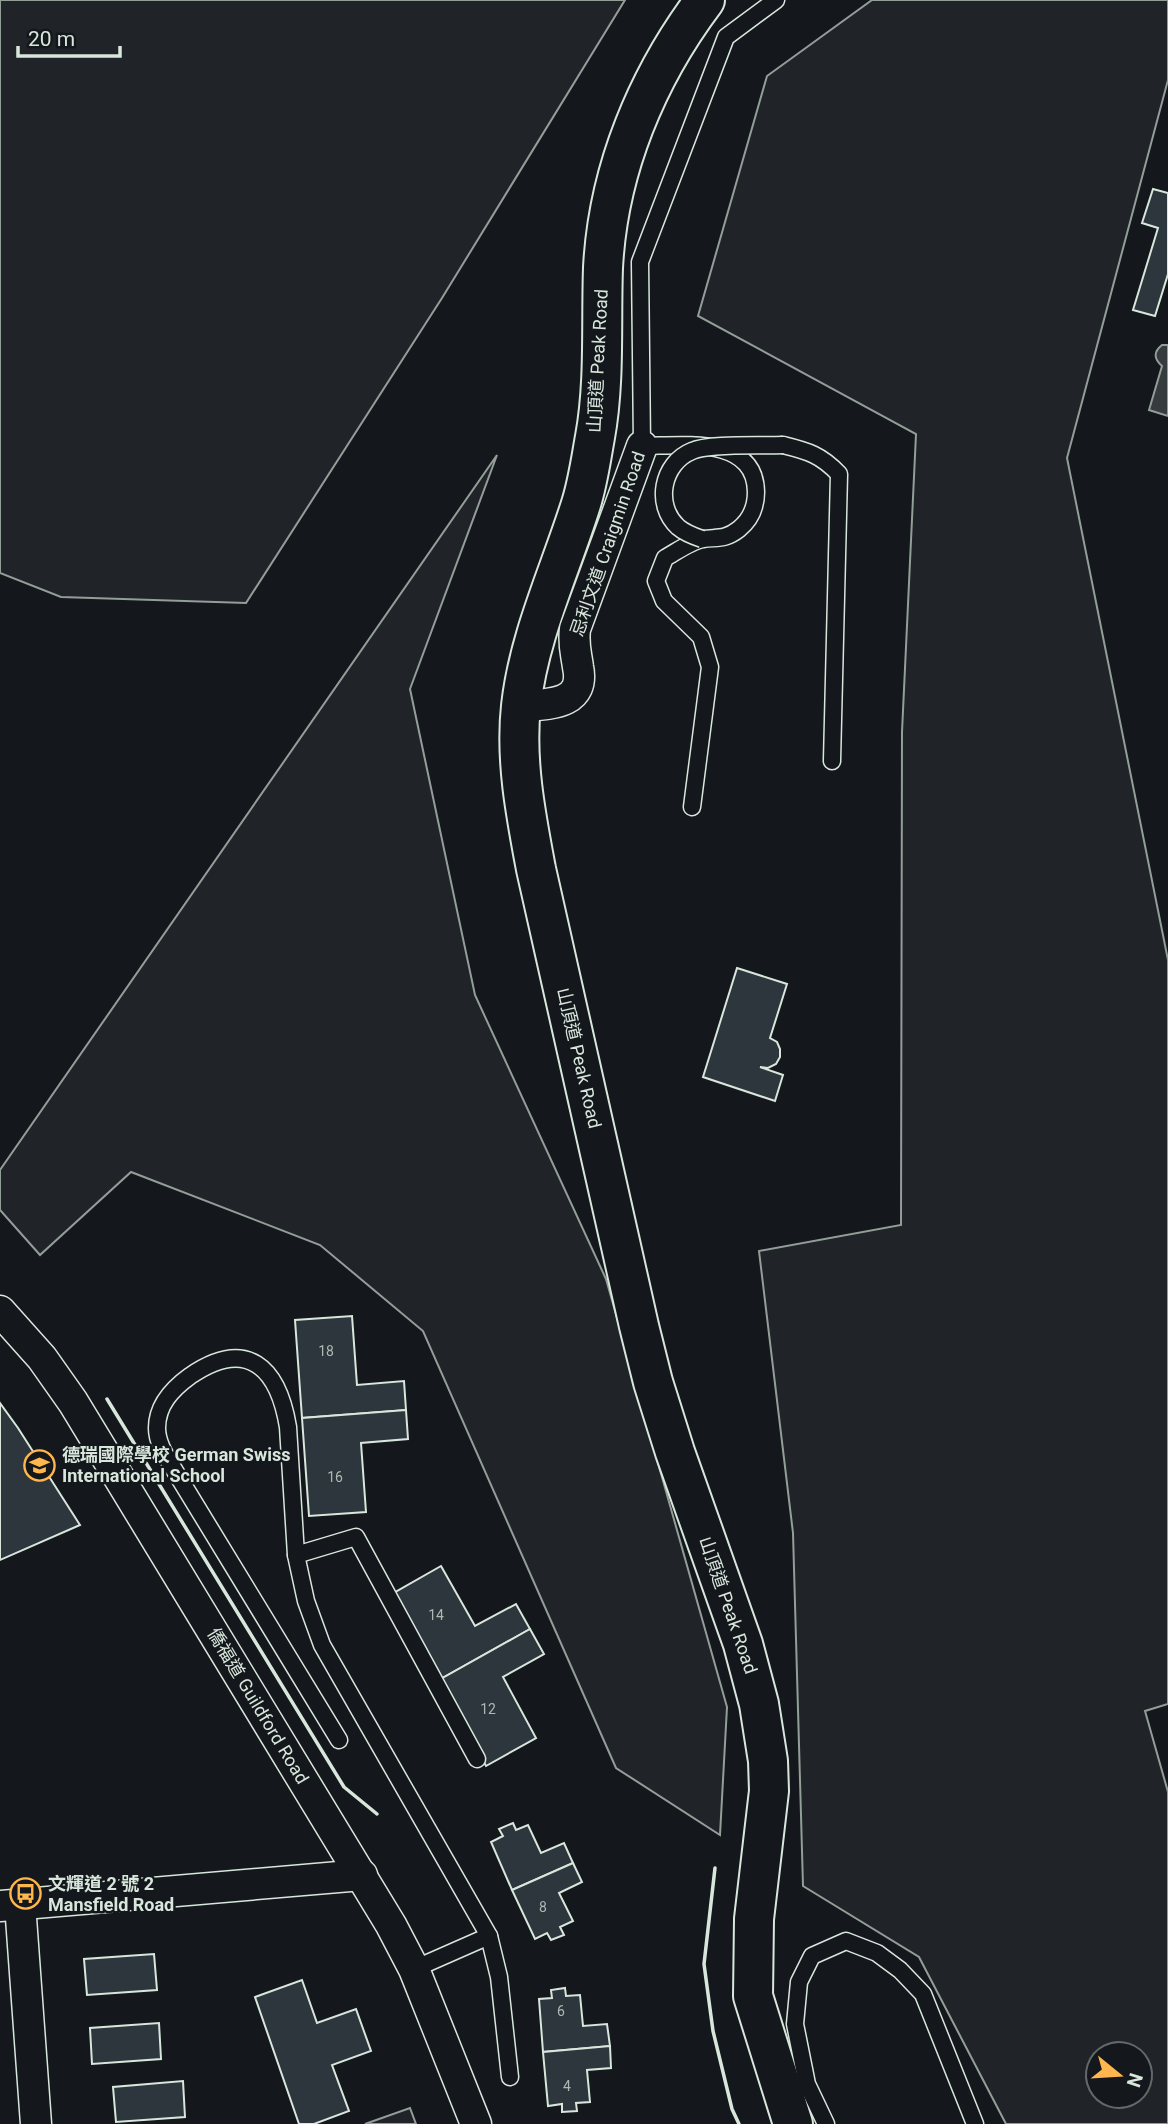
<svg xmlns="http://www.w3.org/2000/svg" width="1168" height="2124" viewBox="0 0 1168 2124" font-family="Roboto,'Noto Sans TC',sans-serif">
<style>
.green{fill:#202428;stroke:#939e99;stroke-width:2;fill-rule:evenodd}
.water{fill:#363b3e;stroke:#939e99;stroke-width:2}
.building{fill:#2c363c;stroke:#d8e6dc;stroke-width:2}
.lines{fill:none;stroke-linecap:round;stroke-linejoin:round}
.lane-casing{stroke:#d8e6dc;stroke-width:19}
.street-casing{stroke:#d8e6dc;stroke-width:33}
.secondary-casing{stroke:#d8e6dc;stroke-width:42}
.lane{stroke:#14181c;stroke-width:16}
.street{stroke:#14181c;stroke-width:30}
.secondary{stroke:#14181c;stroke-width:38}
.lane-bridge-casing{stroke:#d8e6dc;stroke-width:19;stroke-linecap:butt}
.lane-bridge{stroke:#14181c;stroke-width:16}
.wall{stroke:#d8e6dc;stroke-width:3.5}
.labels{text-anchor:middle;stroke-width:5;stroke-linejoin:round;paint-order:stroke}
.number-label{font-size:14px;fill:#adbab4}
.street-label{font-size:18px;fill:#d8e6dc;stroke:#14181c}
.poi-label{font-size:18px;font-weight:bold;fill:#d8e6dc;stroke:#14181c;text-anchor:start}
</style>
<rect width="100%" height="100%" fill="#14181c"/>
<!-- green -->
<g class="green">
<polygon points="0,0 625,0 442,298 246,603 61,597 0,573"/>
<path d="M872,0h296v80l-101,378 101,502v744l-23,7 23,81v332h-162l-87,-167 -116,-71 -10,-353 -34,-282 142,-26 1,-493 14,-298 -218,-118 69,-240zM1098,2054h42v42h-42z"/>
<polygon points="497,455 410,689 475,995 606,1279 727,1707 720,1835 616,1768 423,1331 320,1245 131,1172 40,1255 0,1210 0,1170"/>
<polygon points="410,2108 416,2124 365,2124"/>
</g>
<!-- water -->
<path class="water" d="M1162,345h6v71l-19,-6 13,-44c-8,-7 -9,-14 0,-21z"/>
<!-- building -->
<g class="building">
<polygon points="1153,189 1168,193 1168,274 1155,316 1133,310 1158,228 1142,223"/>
<polygon points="737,968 787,984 770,1038 777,1042 780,1049 780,1057 776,1064 768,1068 760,1067 783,1075 775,1101 703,1077"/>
<polygon points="352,1316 357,1385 404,1381 406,1410 302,1418 295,1320"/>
<polygon points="0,1403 18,1428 80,1525 0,1560"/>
<polygon points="406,1410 408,1439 361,1443 366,1512 309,1516 302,1418"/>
<polygon points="441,1566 475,1626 516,1604 530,1629 439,1680 392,1594"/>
<polygon points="530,1629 544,1654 503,1677 536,1738 486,1766 439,1680"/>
<polygon points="513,1823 516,1830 528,1825 541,1853 564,1843 573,1863 512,1890 491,1842 503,1836 499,1829"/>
<polygon points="573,1863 582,1882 559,1893 573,1921 560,1927 564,1935 551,1940 547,1933 535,1939 512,1890"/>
<polygon points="154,1954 157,1990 87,1995 84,1959"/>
<polygon points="302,1980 317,2023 356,2009 371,2051 332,2065 349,2111 314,2124 299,2124 255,1997"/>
<polygon points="565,1988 566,1996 580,1995 583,2026 607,2024 610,2046 543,2052 539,1999 552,1998 551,1990"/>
<polygon points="159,2023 161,2059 92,2064 90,2028"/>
<polygon points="610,2046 611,2068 587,2070 590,2102 576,2103 577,2111 562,2112 562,2104 548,2106 543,2052"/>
<polygon points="183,2081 185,2117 116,2122 113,2087"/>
</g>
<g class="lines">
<defs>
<g id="lane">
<path d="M783,445c25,6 38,10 56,29l-7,287"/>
<path d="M692,807l18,-140 -9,-30 -37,-36 -8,-20 9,-23c11,-6 26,-17 38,-19 15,-2 22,1 36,-10 11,-9 17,-22 17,-37 -1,-57 -75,-46 -114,-46l-2,-184 86,-225 50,-37"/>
<polyline points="296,1555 356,1537 477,1759"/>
<path d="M339,1740l-169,-277c-6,-10 -13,-22 -13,-35 0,-23 15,-39 33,-52 57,-39 88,-9 98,51l8,128 10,46 16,44 167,291 10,41 11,100"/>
<polyline points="414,1969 489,1936"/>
<polyline points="826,2124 807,2084 795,2024 799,1982 812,1956 846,1941 877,1953 900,1970 923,1994 975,2124"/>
</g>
<g id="street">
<path d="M521,706c26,-2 65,0 57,-39 -2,-15 -5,-22 -3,-38l67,-183"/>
<polyline points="0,1311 42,1358 73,1402 391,1925 414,1969 476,2124"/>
<polyline points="20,1904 36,2124"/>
<polyline points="0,1906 362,1875"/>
</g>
<path id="secondary" d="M705,0c-58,77 -97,170 -102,268 -2,54 2,115 -8,169 -4,22 -7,45 -14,67 -21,67 -52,131 -60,202 -6,54 5,110 15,163l103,457 14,56 22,70 68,192 16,60 9,57 1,30 -15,128 -1,77 40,128"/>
</defs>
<!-- lane casing -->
<use href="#lane" class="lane-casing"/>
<!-- street casing -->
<use href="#street" class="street-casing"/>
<!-- secondary casing -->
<use href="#secondary" class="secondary-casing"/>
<!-- lane -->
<use href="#lane" class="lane"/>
<!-- street -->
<use href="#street" class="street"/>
<!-- secondary -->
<use href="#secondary" class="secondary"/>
<defs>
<path id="lane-bridge" d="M702,539c-9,-3 -17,-6 -24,-12 -24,-22 -16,-64 14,-76 17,-8 69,-5 91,-6"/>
</defs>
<!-- lane-bridge casing -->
<use href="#lane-bridge" class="lane-bridge-casing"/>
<!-- lane-bridge -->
<use href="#lane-bridge" class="lane-bridge"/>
<!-- wall -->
<g class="wall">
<polyline points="107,1399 344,1787 377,1814"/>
<polyline points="715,1868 704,1964 713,2031 732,2109 739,2124"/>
</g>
</g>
<!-- icons -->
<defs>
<symbol id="school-ring" viewBox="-11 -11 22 22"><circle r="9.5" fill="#14181c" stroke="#ffb74d" stroke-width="1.5"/><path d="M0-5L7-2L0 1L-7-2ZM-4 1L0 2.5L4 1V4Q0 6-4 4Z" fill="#ffb74d"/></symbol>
<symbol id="bus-ring" viewBox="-11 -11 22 22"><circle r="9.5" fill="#14181c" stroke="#ffb74d" stroke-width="1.5"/><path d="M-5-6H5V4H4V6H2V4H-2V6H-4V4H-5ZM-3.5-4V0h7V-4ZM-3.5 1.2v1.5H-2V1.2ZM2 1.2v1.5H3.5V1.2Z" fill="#ffb74d"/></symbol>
</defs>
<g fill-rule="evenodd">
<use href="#school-ring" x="22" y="1448" width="35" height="35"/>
<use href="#bus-ring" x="8" y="1876" width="35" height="35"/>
</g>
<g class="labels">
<!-- number labels -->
<g class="number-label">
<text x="326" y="1356">18</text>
<text x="335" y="1482">16</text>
<text x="436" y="1620">14</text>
<text x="488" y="1714">12</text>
<text x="543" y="1912">8</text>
<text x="561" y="2016">6</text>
<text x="567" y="2091">4</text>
</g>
<!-- street labels -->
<g class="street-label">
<text transform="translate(598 361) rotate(-87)" y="6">山頂道 Peak Road</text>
<text transform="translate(608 544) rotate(-71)" y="6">忌利文道 Craigmin Road</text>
<text transform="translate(579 1058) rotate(77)" y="6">山頂道 Peak Road</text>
<text transform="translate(728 1605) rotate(71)" y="6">山頂道 Peak Road</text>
<text transform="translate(258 1706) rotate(59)" y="6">僑福道 Guildford Road</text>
</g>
<!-- poi labels -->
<g class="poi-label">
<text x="62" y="1461">德瑞國際學校 German Swiss<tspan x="62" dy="21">International School</tspan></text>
<text x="48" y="1890">文輝道 2 號 2<tspan x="48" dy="21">Mansfield Road</tspan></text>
</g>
</g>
<!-- north arrow -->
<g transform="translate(1119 2075) rotate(108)"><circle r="33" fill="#14181c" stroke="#626a69" stroke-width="2"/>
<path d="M0-5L12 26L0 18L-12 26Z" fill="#ffb74d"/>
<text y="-10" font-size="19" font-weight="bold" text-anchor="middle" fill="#d8e6dc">N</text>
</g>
<!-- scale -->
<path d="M18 46v10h102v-10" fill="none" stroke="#d8e6dc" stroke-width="3.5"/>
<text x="28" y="46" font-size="21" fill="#d8e6dc" stroke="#14181c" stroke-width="5" paint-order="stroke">20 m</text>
</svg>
